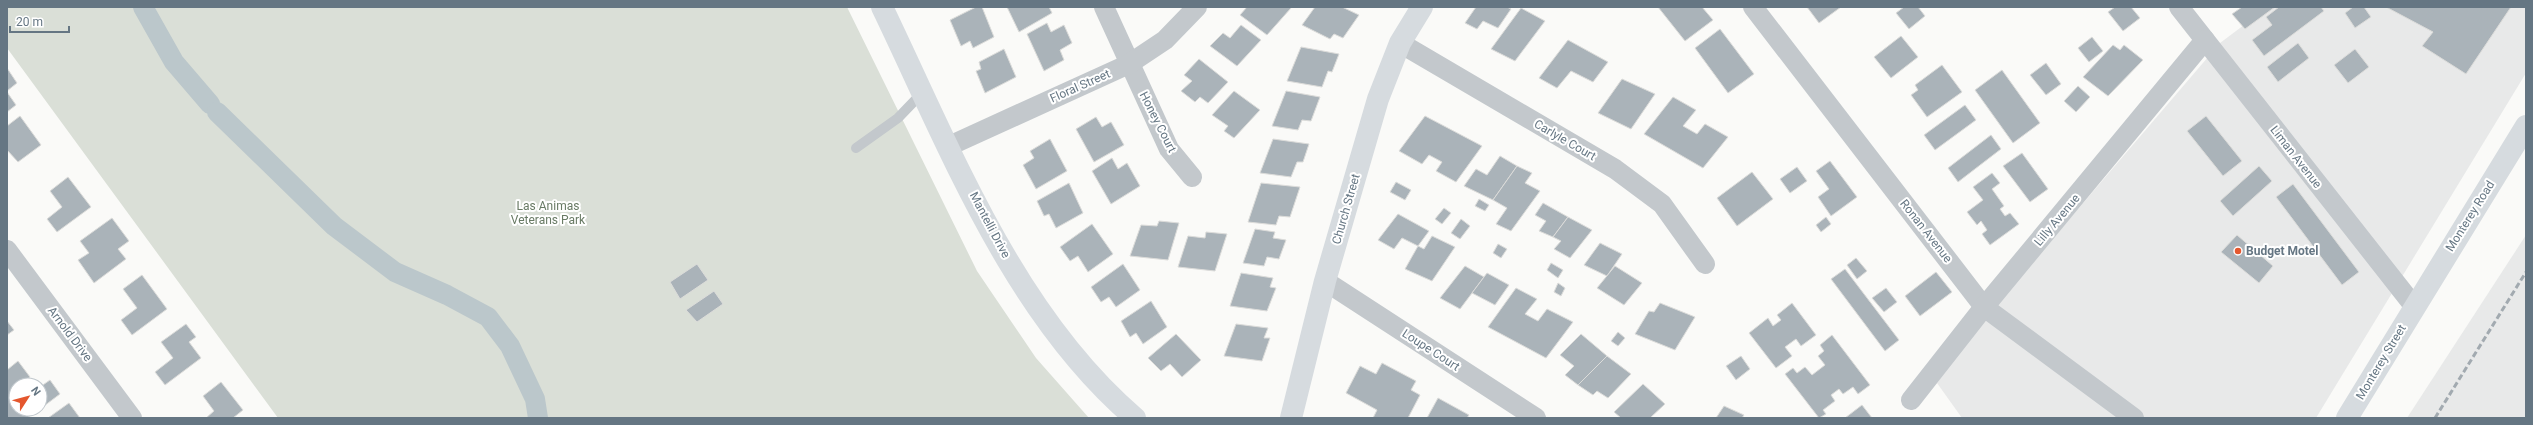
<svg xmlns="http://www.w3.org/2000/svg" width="2533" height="425" viewBox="0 0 2533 425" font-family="Roboto,sans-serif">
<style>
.built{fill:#e8e9e9}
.green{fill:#dadfd7}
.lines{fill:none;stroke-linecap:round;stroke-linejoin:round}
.canal{stroke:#bbc7cb;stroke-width:20}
.building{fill:#aab3b9;stroke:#dcdcda}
.lane{stroke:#c3c8cc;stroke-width:10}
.street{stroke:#c3c8cc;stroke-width:20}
.secondary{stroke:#d6dbdf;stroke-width:22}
.primary{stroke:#d6dbdf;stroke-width:22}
.rail{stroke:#a2aab0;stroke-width:3;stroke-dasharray:6 3;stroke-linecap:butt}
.poi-dot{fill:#e4572e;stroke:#fff;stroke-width:1.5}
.labels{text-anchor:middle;stroke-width:4;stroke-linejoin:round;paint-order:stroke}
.street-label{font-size:12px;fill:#657683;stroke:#fff}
.park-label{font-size:12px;fill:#687a64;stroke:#fff}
.poi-label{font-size:12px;font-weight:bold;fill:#657683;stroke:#fff;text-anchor:start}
</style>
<rect width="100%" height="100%" fill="#fafaf8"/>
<!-- built -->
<g class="built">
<polygon points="2268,7 2526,7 2526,73 2316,418 1962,418 1937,383 1984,319 2220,43"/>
<polygon points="2526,235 2526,418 2407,418"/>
</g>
<!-- green -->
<polygon class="green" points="7,7 847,7 977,271 1036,358 1089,418 278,418 7,48"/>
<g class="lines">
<!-- canal -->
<g class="canal">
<polyline points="143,7 174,62 210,104"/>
<polyline points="217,112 334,226 395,272 447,295 488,317 510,346 535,399 538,418"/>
</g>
</g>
<!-- building -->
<g class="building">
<polygon points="976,7 982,7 994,37 973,48 970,41 961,46 950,20"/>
<polygon points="1007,7 1049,7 1052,13 1019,32"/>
<polygon points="1247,7 1289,7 1291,8 1267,35 1240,15"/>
<polygon points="1315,7 1342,7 1359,15 1343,38 1334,34 1330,39 1302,25"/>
<polygon points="1476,7 1507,7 1511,9 1498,28 1483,21 1477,29 1465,23"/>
<polygon points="1658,7 1702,7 1713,20 1685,41"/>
<polygon points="1807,7 1841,7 1819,23"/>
<polygon points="1904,7 1918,7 1925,16 1909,29 1896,13"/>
<polygon points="2115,7 2131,7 2140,18 2123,31 2108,12"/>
<polygon points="2242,7 2275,7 2245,29 2232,14"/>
<polygon points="2279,7 2321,7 2324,11 2264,56 2252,40 2272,25 2266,17"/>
<polygon points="2353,7 2364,7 2371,17 2355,28 2345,13"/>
<polygon points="2386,7 2511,7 2466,74 2422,46 2433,32"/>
<polygon points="1521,8 1545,21 1515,61 1491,49"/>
<polygon points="1047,23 1051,32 1064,25 1072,43 1060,50 1064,60 1044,71 1027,34"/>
<polygon points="1241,25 1261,40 1237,66 1210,46 1223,33 1230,38"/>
<polygon points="1720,29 1754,74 1728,93 1695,48"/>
<polygon points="1901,36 1918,57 1891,78 1874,57"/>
<polygon points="2092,37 2103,51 2089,62 2078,48"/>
<polygon points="1568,40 1608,62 1593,82 1571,71 1557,88 1539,78"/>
<polygon points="2298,43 2309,58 2278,82 2267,67"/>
<polygon points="2113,45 2120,50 2124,45 2143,60 2108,96 2083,77"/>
<polygon points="1301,47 1339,54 1332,72 1328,71 1322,87 1287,81"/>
<polygon points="1004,49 1016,77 985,93 976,71 981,69 979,62"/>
<polygon points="2355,49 2369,67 2348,83 2334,65"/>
<polygon points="1199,59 1228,82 1208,103 1200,97 1195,102 1181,91 1192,81 1184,75"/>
<polygon points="2046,63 2061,84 2046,95 2030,75"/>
<polygon points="1942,65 1962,92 1927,117 1911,95 1918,90 1915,85"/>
<polygon points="7,68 17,83 7,91"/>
<polygon points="2002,70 2040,123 2013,143 1975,90"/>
<polygon points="1622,79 1655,94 1631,129 1598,113"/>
<polygon points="2078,86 2090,97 2076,112 2064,101"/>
<polygon points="1234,91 1260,110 1234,138 1224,131 1228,126 1212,115"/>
<polygon points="1286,91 1320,97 1311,121 1302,120 1298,130 1272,126"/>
<polygon points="7,92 16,105 7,112"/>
<polygon points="1673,97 1696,110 1683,126 1697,134 1705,124 1728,137 1703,168 1644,134"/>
<polygon points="1965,105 1976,120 1935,150 1924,135"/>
<polygon points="20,116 41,145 18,162 7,150 7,126"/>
<polygon points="1425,116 1482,146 1456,182 1436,171 1442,162 1429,155 1422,164 1399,151"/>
<polygon points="2206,116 2242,161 2223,176 2187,131"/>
<polygon points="1096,117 1102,127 1111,122 1124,145 1094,162 1076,129"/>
<polygon points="1991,135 2001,149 1958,182 1948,168"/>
<polygon points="1050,139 1067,171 1036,189 1023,165 1034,158 1030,151"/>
<polygon points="1273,139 1309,144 1303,162 1297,162 1291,177 1260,173"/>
<polygon points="2022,153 2048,189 2030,202 2003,166"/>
<polygon points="1500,156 1517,166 1493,200 1464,186 1476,169 1487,175"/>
<polygon points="1112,158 1118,169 1127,163 1140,186 1111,204 1092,171"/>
<polygon points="1830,161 1857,197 1831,216 1818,197 1829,189 1816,171"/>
<polygon points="1517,166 1532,173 1525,183 1540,191 1511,231 1496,224 1507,208 1493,200"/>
<polygon points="2259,166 2272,181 2233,216 2220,201"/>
<polygon points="1797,167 1807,181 1790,193 1780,179"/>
<polygon points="1752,172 1773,199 1737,226 1717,198"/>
<polygon points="1992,173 2000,183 1992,189 2004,206 2000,209 2005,216 2010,213 2019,224 1990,245 1982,234 1987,230 1981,221 1977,225 1967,212 1983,200 1973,187"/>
<polygon points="68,177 91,207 57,232 47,219 62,207 50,191"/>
<polygon points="1396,182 1411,190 1405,200 1390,192"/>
<polygon points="1069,183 1083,213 1056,228 1049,214 1044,216 1037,201"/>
<polygon points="1261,183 1300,187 1290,217 1279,216 1276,225 1248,222"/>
<polygon points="2293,184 2359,272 2342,285 2276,197"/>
<polygon points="1479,199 1489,205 1485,211 1475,206"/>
<polygon points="1543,203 1568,217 1553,237 1539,231 1546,221 1535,215"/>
<polygon points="1444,208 1451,213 1442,224 1435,219"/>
<polygon points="1398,214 1429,231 1418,246 1402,238 1394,249 1378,240"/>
<polygon points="1568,217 1592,230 1570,258 1554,249 1561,241 1553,237"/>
<polygon points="1826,217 1831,224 1821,232 1816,225"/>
<polygon points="112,218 129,241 118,249 126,259 94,283 78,260 89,253 80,241"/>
<polygon points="1461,219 1470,226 1460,239 1451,233"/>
<polygon points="1159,221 1179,223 1168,260 1130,256 1141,225 1157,226"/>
<polygon points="1092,224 1113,254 1088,272 1078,256 1070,261 1060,247"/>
<polygon points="1255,229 1275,232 1273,238 1286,240 1279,259 1267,257 1264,266 1243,263"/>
<polygon points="1206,232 1227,234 1215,271 1178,267 1188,236 1205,238"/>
<polygon points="2237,235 2273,266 2259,283 2221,252"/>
<polygon points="1432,236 1455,247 1432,281 1405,269 1418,246 1424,249"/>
<polygon points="1600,243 1622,254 1607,276 1584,265"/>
<polygon points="1498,244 1507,249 1501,258 1493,253"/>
<polygon points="1856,258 1867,271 1857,279 1847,265"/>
<polygon points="1551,263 1563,270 1558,278 1547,270"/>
<polygon points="697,264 708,280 680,299 670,282"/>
<polygon points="1123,264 1140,290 1116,307 1109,297 1101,302 1091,287"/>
<polygon points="1465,266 1484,277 1460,309 1440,298"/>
<polygon points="1615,266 1642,283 1624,305 1597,288"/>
<polygon points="1845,269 1899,340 1885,351 1831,279"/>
<polygon points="1936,272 1952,292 1920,316 1905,296"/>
<polygon points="1241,273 1273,278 1270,287 1276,288 1267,311 1230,306"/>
<polygon points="1487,273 1509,285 1495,305 1472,293"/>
<polygon points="142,275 167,309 132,335 121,320 137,308 123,289"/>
<polygon points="1558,283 1565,288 1561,296 1554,292"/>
<polygon points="1516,288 1537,299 1525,314 1538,321 1547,309 1573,322 1546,358 1488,327"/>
<polygon points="1886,288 1897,302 1884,312 1872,298"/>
<polygon points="714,291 723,304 697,322 686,310"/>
<polygon points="1151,301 1167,327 1143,344 1136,333 1130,337 1121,321"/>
<polygon points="1660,303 1695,317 1675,350 1635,334 1649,311 1654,312"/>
<polygon points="1792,303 1816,335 1801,346 1796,339 1785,347 1792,356 1776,368 1749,333 1768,318 1773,326 1781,320 1777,315"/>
<polygon points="7,321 14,330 7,335"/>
<polygon points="186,324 196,337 189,342 201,358 165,385 155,372 173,358 161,342"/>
<polygon points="1236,324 1268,328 1264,338 1270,338 1262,361 1224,356"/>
<polygon points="1618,332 1625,338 1618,346 1611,341"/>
<polygon points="1176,334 1201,360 1182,377 1170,364 1161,371 1148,358"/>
<polygon points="1581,334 1607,356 1578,385 1565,375 1574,366 1560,355"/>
<polygon points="1832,335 1870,385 1858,394 1853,387 1843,394 1839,389 1831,395 1835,401 1823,410 1826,414 1819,418 1785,374 1793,368 1797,373 1805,367 1812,375 1825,365 1818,356 1824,351 1820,345"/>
<polygon points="1607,356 1631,374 1608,398 1597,391 1593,395 1578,385"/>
<polygon points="1741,356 1750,369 1736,380 1726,366"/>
<polygon points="18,361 30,377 25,381 28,385 16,385 16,409 40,409 27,418 7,418 7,370"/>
<polygon points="1382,363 1416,381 1411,390 1420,395 1408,418 1373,418 1377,410 1346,393 1360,366 1376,374"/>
<polygon points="50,380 60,394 40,409 40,387"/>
<polygon points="221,382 243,410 233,418 206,418 214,411 203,396"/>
<polygon points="1643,384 1665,404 1650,418 1621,418 1614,412"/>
<polygon points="1438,398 1469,415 1467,418 1427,418"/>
<polygon points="69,403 80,418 48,418"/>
<polygon points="1862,405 1872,418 1845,418"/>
<polygon points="1724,406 1744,415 1742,418 1716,418"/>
</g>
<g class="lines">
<!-- lane -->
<polyline class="lane" points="856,148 898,118 923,92"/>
<!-- street -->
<g class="street">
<polyline points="1104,7 1169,149 1192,177"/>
<polyline points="1753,7 1984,307 2134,418"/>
<polyline points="2179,7 2414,306"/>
<polyline points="1400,43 1615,169 1662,204 1705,264"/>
<polyline points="949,146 1129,64 1165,40 1197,7"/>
<polyline points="7,250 132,418"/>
<polyline points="1325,281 1536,418"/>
<polyline points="1911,400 1984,307 2205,40"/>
</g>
<!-- secondary -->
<g class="secondary">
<path d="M882,7c68,141 131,307 253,411"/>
<polyline points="1291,418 1325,281 1378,99 1400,43 1422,7"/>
</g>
<!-- primary -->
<polyline class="primary" points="2347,418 2526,126"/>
<!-- rail -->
<polyline class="rail" points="2435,418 2526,272"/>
</g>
<!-- markers -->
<circle class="poi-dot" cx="2238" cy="251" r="4"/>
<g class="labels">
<!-- street labels -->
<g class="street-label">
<text transform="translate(1080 86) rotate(-24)" y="4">Floral Street</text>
<text transform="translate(1158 122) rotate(63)" y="4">Honey Court</text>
<text transform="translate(1565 140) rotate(30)" y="4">Carlyle Court</text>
<text transform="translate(2296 157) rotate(52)" y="4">Liman Avenue</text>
<text transform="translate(1346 209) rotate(-74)" y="4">Church Street</text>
<text transform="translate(2470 216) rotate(-58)" y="4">Monterey Road</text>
<text transform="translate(2057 220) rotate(-50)" y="4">Lilly Avenue</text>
<text transform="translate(990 225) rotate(62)" y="4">Mantelli Drive</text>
<text transform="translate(1926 231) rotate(52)" y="4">Ronan Avenue</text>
<text transform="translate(70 334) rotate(53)" y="4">Arnold Drive</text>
<text transform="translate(1431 350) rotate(33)" y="4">Loupe Court</text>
<text transform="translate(2381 362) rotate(-59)" y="4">Monterey Street</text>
</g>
<!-- park labels -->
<g class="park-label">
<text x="548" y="210">Las Animas<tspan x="548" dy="14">Veterans Park</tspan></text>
</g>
<!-- poi labels -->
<g class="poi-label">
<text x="2246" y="255">Budget Motel</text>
</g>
</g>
<!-- border -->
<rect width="2533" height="425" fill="none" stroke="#657683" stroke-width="16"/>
<!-- north arrow -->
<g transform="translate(28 397) rotate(54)"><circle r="19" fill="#ffffff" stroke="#c1c8cd"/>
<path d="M0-3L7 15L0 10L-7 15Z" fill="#e4572e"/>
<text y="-6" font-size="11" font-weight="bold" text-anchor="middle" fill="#657683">N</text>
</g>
<!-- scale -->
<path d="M10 26v6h59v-6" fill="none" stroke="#657683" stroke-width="2"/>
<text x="16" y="26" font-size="12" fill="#657683" stroke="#ffffff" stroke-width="3" paint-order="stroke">20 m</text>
</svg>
